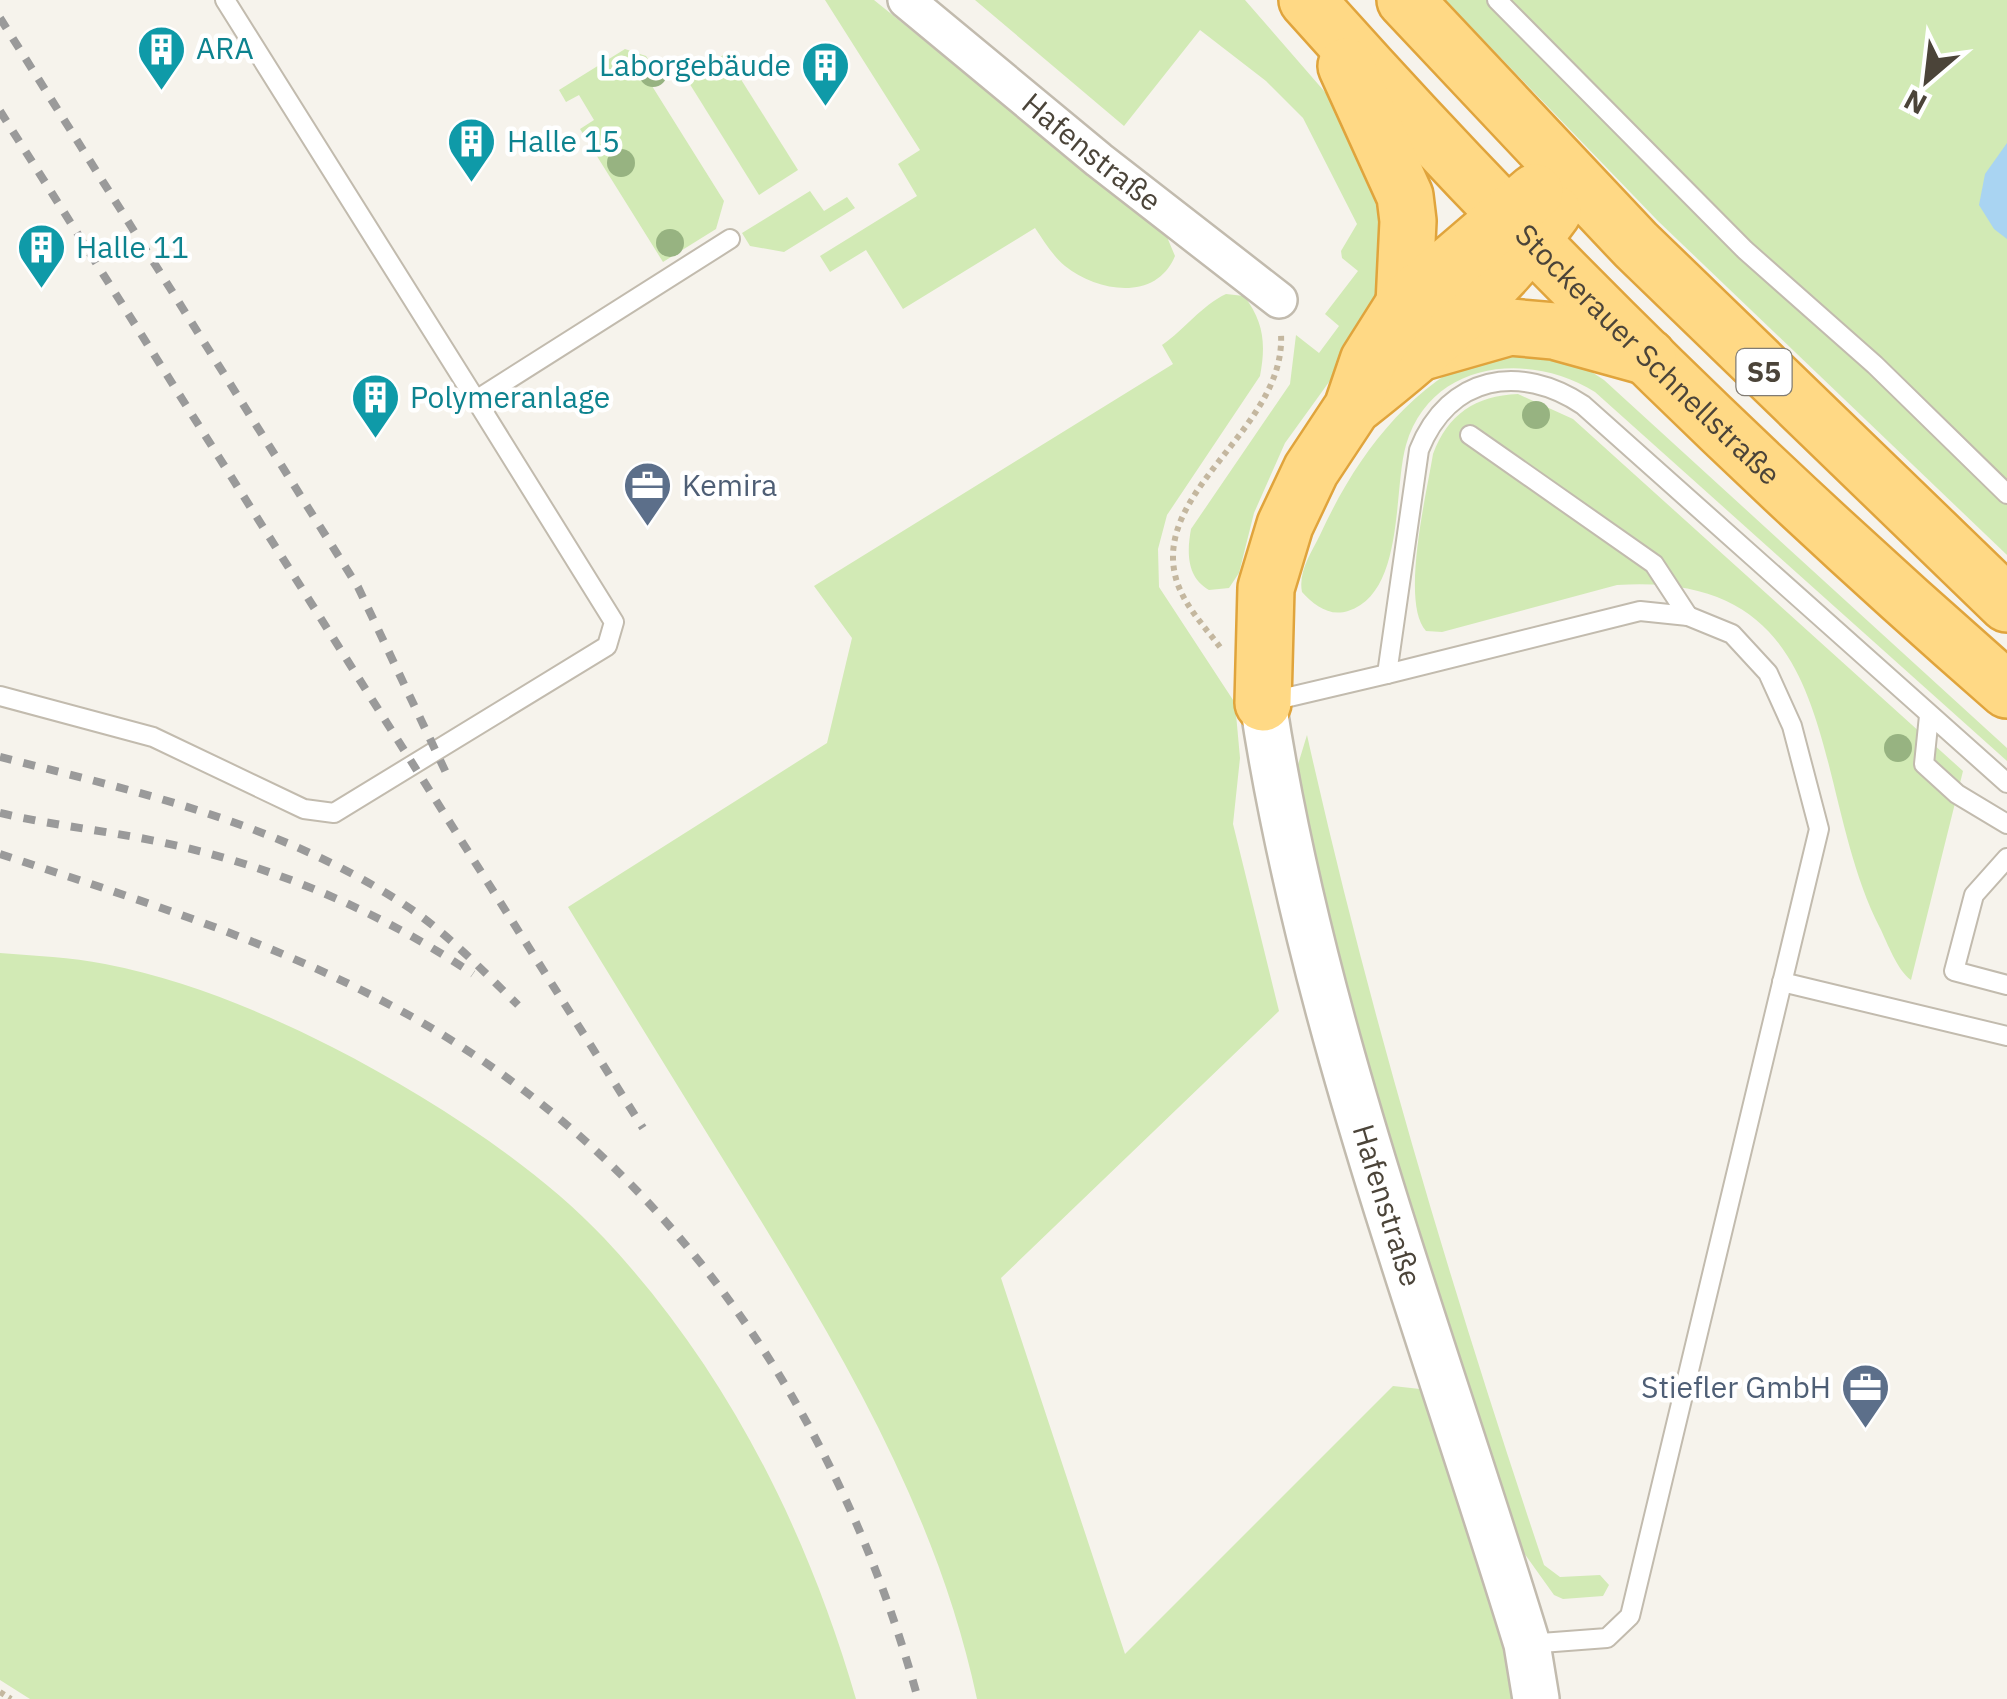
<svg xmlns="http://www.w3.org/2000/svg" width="2007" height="1699" viewBox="0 0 2007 1699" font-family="'IBM Plex Sans',sans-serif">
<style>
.green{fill:#d2eab5}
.water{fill:#a9d4f2}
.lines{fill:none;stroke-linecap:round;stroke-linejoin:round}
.service-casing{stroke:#c2bbae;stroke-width:22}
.minor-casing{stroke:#c2bbae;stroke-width:40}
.tertiary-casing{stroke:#c2bbae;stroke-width:50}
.trunk-casing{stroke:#e0a43c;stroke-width:60}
.path{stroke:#c4b79f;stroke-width:6;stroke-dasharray:5 5;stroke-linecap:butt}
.service{stroke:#fff;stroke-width:18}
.minor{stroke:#fff;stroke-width:35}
.tertiary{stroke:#fff;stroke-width:45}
.trunk{stroke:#ffd985;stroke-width:55}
.rail{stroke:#9a9a9a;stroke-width:8;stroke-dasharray:12 12;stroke-linecap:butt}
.tree{fill:#97b381}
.labels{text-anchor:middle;stroke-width:9;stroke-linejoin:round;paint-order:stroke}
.shield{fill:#fff;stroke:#817c74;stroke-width:2.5}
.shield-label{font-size:28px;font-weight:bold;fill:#4b4439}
.culture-label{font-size:30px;fill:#0d838f;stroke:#fff;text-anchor:start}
.street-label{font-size:30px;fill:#4b4439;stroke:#fff}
.service-label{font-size:30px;fill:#4e5e75;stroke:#fff;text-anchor:start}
</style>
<rect width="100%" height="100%" fill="#f6f3ec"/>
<!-- green -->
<g class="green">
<path d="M825,0h49l293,237 8,19c-19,46 -77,36 -110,10 -13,-11 -21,-25 -30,-38l-132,81 -37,-59 -36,22 -10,-16 97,-60 -19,-32 22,-14z"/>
<path d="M975,0h270l106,122 36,73 -6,103 -39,66 -57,79 -31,70 -15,60 -10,15 -20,2c-23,-13 -22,-39 -18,-61l99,-145 6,-49 23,18 20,-27 -14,-12 33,-43 -16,-13 -1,-7 16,-27 -54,-106 -37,-37 -66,-51 -76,96z"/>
<polygon points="1445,0 2007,0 2007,555 1658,221"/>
<polygon points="625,49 646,56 661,79 652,86 724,201 716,229 663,262 580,129 594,120 579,95 566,102 559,90"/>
<polygon points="725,54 798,170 759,195 686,78"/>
<polygon points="810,191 824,211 847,197 855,208 784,252 750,246 742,233"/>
<path d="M1226,294l18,2c20,26 22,48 16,80l-93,139 -9,34 1,38 76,116 5,55 -7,66 46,187 -278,267 124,376 268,-268 27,3 87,262 7,48h-537c-39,-184 -133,-343 -230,-501 -60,-97 -120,-194 -179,-291l259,-164 25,-105 -38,-52 359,-222 -11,-19c23,-16 39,-39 64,-51z"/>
<path d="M1486,351l86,8 32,21 403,368v13l-412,-369c-65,-41 -164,-32 -189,53 -13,45 -1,148 -58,166 -19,6 -34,-6 -46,-19 -4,-20 9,-39 18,-57 37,-80 86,-145 166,-184z"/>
<path d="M1518,394l55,25 390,352 -52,209c-14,-10 -23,-36 -31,-52 -74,-145 -31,-358 -263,-343l-175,47 -16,-1c-26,-28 1,-139 7,-177 15,-40 42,-58 85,-60z"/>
<path d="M1307,735c63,282 145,556 237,830l16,12 40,-2 9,10 -6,11 -40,3 -9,-4 -35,-49 -80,-239 -109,-369 -34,-167z"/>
<path d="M0,953c35,3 71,4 105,11 79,15 156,47 227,83 92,47 201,116 272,191 122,130 203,292 252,461h-826l-30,-19z"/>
</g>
<!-- water -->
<polygon class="water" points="2007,143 2007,239 1994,229 1979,205 1985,174"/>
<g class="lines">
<defs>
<g id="service">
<polyline points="225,0 476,400 730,239"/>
<polyline points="1497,0 1745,250 1875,365 2007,494"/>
<polyline points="1470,435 1654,564 1688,616"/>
<polyline points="1387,674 1640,611 1688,616 1732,634 1768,673 1792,726 1819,829 1630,1616 1607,1638 1528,1644"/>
<polyline points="0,696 153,737 304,809 334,813 607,646 614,622 476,400"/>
<path d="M1268,702l119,-28 32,-224c30,-75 101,-87 164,-45l424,378"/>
<polyline points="1929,716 1924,764 1957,794 2007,824"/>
<polyline points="2007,858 1974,895 1954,971 2007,985"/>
<polyline points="1782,982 2007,1036"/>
</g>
<g id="minor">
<path id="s1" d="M906,0l193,160 180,140"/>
</g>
<g id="tertiary">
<path id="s2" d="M1263,703c49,323 169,630 264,941l9,55"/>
</g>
<g id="trunk">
<path id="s3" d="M1307,0c217,244 454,475 700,690"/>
<polyline points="1405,0 1636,245 2007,604"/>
<polyline points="1346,66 1405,196 1408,221 1404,304"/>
<polyline points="1426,351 1510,327 1554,331 1648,357"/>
<path d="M1358,403c71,-56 142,-118 195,-191"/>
<polyline points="1263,703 1266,588 1285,525 1311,470 1352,408 1368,361 1404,304 1535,192"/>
</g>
</defs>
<!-- service casing -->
<use href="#service" class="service-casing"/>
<!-- minor casing -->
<use href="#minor" class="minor-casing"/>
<!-- tertiary casing -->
<use href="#tertiary" class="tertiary-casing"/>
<!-- trunk casing -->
<use href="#trunk" class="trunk-casing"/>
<!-- path -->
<g class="path">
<path d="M1220,647c-16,-21 -35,-41 -43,-65 -29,-91 109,-152 104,-248"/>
<polyline points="0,1692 11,1699"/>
</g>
<!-- service -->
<use href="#service" class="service"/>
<!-- minor -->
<use href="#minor" class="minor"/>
<!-- tertiary -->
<use href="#tertiary" class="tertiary"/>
<!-- trunk -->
<use href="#trunk" class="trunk"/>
<!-- rail -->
<g class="rail">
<polyline points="0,18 358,587 449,779"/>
<polyline points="0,111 643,1128"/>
<path d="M0,757c143,36 286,68 411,152 39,27 73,63 107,96"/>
<path d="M0,813c55,13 110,18 165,30 109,23 216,69 308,131"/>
<path d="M0,854c133,44 270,86 394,153 271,145 444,401 524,692"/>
</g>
</g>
<!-- trees -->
<g class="tree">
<circle cx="653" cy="73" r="14"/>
<circle cx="621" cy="163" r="14"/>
<circle cx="670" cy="243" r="14"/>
<circle cx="1536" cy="415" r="14"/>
<circle cx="1898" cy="748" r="14"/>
</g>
<!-- icons -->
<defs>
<symbol id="building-pin" viewBox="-11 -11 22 30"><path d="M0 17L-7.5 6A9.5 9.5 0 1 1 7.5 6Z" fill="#0f9aa8" stroke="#fff"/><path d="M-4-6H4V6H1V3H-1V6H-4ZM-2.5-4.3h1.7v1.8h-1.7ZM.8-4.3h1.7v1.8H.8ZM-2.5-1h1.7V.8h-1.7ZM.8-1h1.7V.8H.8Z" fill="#fff"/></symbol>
<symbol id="office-pin" viewBox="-11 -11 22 30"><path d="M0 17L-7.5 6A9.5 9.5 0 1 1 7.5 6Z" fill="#5c6f8a" stroke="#fff"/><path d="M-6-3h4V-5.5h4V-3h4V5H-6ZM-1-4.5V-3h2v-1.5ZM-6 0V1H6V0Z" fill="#fff"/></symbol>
</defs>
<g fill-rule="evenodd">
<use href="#building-pin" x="134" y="22" width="55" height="75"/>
<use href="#building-pin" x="798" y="38" width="55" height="75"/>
<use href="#building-pin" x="444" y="114" width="55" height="75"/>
<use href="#building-pin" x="14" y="220" width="55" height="75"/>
<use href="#building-pin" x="348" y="370" width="55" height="75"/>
<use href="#office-pin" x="620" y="458" width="55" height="75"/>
<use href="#office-pin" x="1838" y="1360" width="55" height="75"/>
</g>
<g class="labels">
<!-- shield labels -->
<rect class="shield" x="1736.5" y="349" width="55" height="46" rx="8"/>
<g class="shield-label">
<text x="1764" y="382">S5</text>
</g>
<!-- culture labels -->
<g class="culture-label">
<text x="196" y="59">ARA</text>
<text x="791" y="76" text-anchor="end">Laborgebäude</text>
<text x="507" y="152">Halle 15</text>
<text x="76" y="258">Halle 11</text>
<text x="410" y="408">Polymeranlage</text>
</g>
<!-- street labels -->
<g class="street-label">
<text dy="10" stroke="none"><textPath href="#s1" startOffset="240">Hafenstraße</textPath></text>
<text dy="10" stroke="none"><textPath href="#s3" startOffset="492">Stockerauer Schnellstraße</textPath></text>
<text dy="10" stroke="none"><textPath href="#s2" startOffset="518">Hafenstraße</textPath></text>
</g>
<!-- service labels -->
<g class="service-label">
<text x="682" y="496">Kemira</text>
<text x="1831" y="1398" text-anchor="end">Stiefler GmbH</text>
</g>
</g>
<!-- north arrow -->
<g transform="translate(1927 80) rotate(208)" stroke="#ffffff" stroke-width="8" paint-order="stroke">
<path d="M0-8L18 38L0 25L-18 38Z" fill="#4b4439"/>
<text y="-15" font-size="28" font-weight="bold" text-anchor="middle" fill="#4b4439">N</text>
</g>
</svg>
